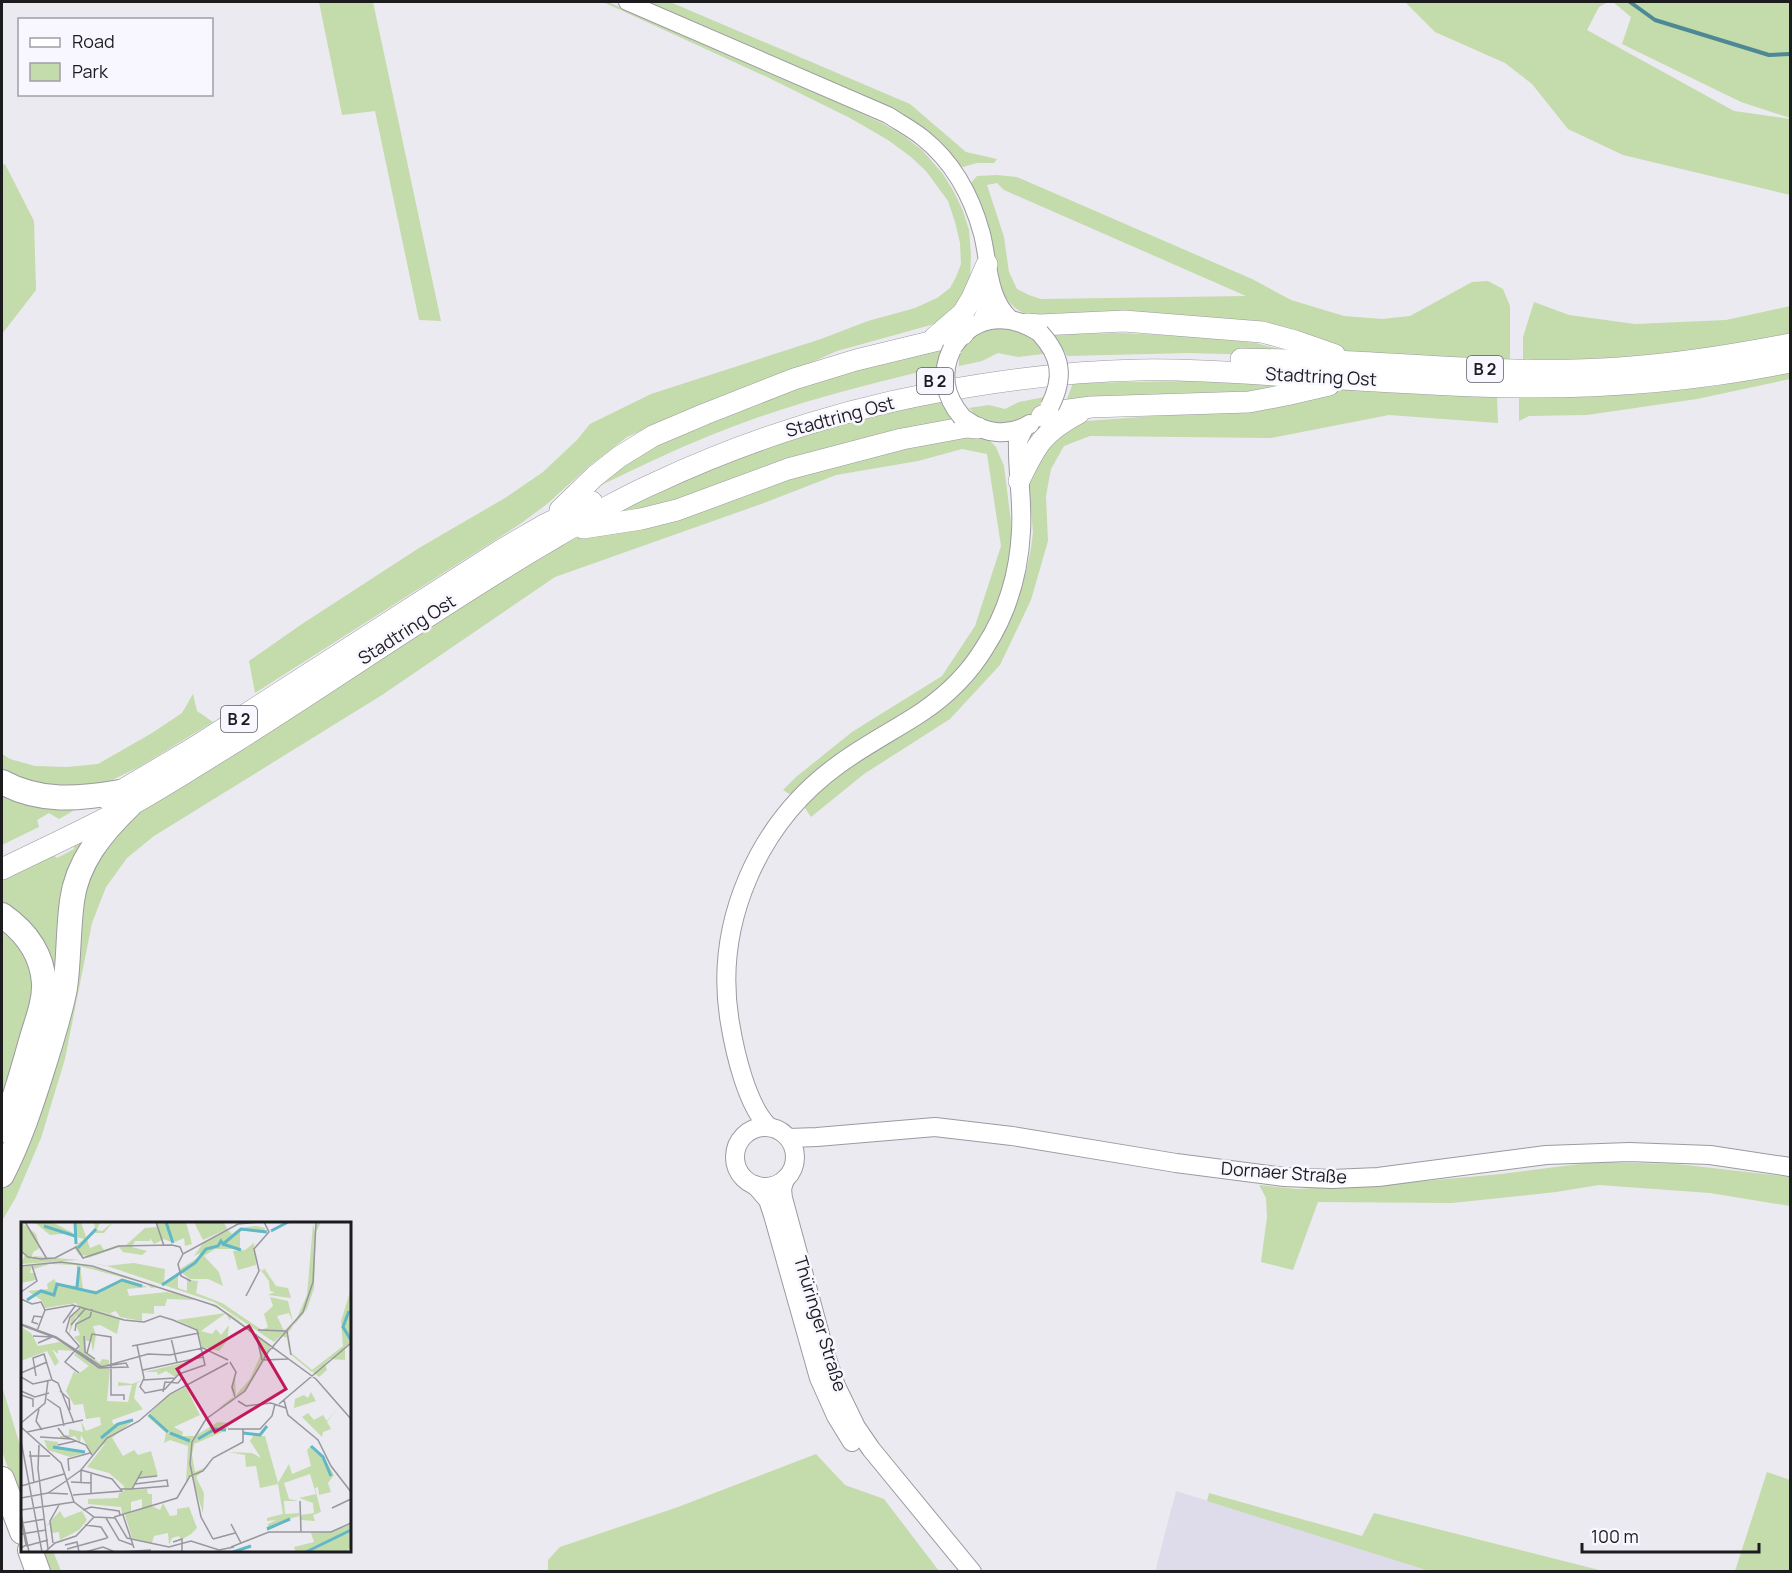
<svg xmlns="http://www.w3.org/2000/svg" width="1792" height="1573" viewBox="0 0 1792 1573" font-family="Manrope,sans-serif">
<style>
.built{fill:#dedceb}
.green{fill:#c4dbab;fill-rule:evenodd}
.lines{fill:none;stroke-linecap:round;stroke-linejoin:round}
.stream{stroke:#4d8894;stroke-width:4}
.tertiary-casing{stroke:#9b9aa1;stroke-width:18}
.secondary-casing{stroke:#9b9aa1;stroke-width:20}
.trunk-casing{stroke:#9b9aa1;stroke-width:22}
.motorway-casing{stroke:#9b9aa1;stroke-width:26}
.tertiary{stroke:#fff;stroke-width:16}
.secondary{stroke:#fff;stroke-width:18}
.trunk{stroke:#fff;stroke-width:21}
.motorway{stroke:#fff;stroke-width:24}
.secondary-bridge-casing{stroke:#9b9aa1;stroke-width:20;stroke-linecap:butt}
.secondary-bridge{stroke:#fff;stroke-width:18}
.labels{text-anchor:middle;stroke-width:5;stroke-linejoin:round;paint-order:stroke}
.shield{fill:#f8f7ff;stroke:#5e5d62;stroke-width:1.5}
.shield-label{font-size:16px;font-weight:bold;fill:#1c1b1e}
.street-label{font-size:18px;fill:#1c1b1e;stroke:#f8f7ff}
.inset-river{fill:none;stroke:#62b7c7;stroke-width:3}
.inset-road{fill:none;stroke:#98979d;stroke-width:1.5}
.view{fill:#c2185b;fill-opacity:0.15;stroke:#c2185b;stroke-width:3}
.inset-edge{fill:none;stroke:#1c1b1e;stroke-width:3}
</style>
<rect width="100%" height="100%" fill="#ebeaf1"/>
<!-- built -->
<polygon class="built" points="1176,1491 1429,1571 1155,1572"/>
<!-- green -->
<g class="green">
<polygon points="319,2 373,2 441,321 419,320 375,111 342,115"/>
<polygon points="603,2 608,2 796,83 882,123 904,136 923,151 943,174 954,192 963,211 969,230 971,254 970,282 952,312 938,323 837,351 792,371 698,406 627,437 588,467 547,504 520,524 255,693 249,661 302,624 419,548 505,498 543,472 577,440 590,424 651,394 821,339 868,321 915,308 937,298 950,288 956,277 961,264 960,243 955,222 948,201 926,171 911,157 888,140 850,118 767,77"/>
<polygon points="643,2 670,2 910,104 966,152 997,159 994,163 977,163 963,167 957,164 940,144"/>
<polygon points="1405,2 1608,2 1599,7 1587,30 1734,111 1790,119 1790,195 1623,155 1568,129 1532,84 1505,63 1435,32"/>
<polygon points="1613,2 1790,2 1790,118 1741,102 1622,44 1631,17"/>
<polygon points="5,164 34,221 36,290 2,334 2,165"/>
<path d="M997,175l20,2 235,102 39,21 53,16 38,3 28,-3 62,-34 16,-1 15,8 7,17v58l-164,-11 -39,-15 -264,-21c-22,-4 -26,-4 -40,-23l-32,-111 6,-7zM997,183l7,7 242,106 -205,3 -12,-4 -12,-6 -8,-17 -5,-35 -17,-52z"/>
<polygon points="1534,302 1569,315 1635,324 1726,320 1790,306 1790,338 1715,353 1523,365 1523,337"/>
<path d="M1006,327c17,6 29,10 37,27l-25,3 -20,-4 -16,8 -23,5c-2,-25 27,-38 47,-39z"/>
<polygon points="1121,333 1201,337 1256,343 1304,356 1188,353 1067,356 1054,334"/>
<path d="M943,346l-7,22c-70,17 -140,34 -207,60 -49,19 -96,41 -143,65l43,-36 144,-62 89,-28z"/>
<polygon points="1790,371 1790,379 1697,399 1587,415 1529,416 1519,421 1519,395 1647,392 1716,386"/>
<polygon points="1243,380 1305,383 1261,396 1064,407 1073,383"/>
<polygon points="1384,389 1497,394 1498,423 1389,415 1271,438 1090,436 1064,446 1051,469 1046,496 1048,541 1031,600 1000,665 950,719 864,774 811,817 805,808 806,801 836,775 910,729 1014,605 1026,573 1031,548 1033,532 1029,486 1033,465 1070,426 1087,421 1207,412 1275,404 1340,390"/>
<path d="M1045,397c-3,5 -7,11 -11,15 -14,12 -38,15 -55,6 -3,-2 -7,-7 -10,-10l20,-3 16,4 14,-7z"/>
<path d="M943,401l4,11 9,12 -288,82 -59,10c48,-23 97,-48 147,-65 61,-22 124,-36 187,-50z"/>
<polygon points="961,434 988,439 996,447 1004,466 1011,522 1012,551 1001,599 982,641 956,675 922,705 800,787 791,795 783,790 796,777 852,732 942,676 975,626 1001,546 987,454 962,449 918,461 836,475 764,503 555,577 382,695 154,836 127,858 106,887 92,923 65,1059 41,1138 16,1197 2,1221 2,1189 9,1178 80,882 135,810 555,546 584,535 769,482"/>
<polygon points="193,694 197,711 213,722 139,767 106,783 73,788 37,786 2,774 2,754 10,759 35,766 67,767 98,764 152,733 182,713"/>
<polygon points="2,789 85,804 59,819 49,813 37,820 39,827 2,845"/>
<path d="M95,831c-29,39 -34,63 -36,111h-3v9h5c-2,45 -15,84 -28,127 -8,29 -15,61 -31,87v-22l8,-12 38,-130v-27l-6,-24 -18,-25 -22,-17v-31l49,-24 6,5 17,-9 -1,-6z"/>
<polygon points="2,927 9,932 28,958 33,978 34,999 2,1114"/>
<polygon points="1596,1162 1677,1164 1790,1177 1790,1206 1710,1193 1599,1185 1556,1192 1452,1203 1318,1202 1293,1270 1261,1262 1267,1217 1266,1198 1259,1185 1297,1189 1414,1182 1501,1174"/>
<polygon points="2,1386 22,1452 22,1508 2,1451"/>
<polygon points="816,1454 845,1485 884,1499 939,1571 548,1571 548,1560 560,1547 678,1507"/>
<polygon points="1767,1472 1790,1480 1790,1571 1735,1571"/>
<polygon points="1209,1493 1362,1536 1374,1513 1603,1571 1429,1571 1207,1501"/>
<polygon points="37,1551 53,1551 61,1571 44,1571"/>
</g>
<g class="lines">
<!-- stream -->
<polyline class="stream" points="1630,2 1655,20 1769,55 1790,54"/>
<defs>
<g id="tertiary">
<path d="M627,2l261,113c12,8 24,14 35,23 30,24 49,59 59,96 7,28 6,65 29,85"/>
<polyline points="980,323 986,309 987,280"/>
</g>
<g id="secondary">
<path d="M955,344c21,-30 55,-31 84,-12"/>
<path d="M966,420c19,14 43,17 64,4"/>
<path d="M769,1127c-22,-21 -34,-74 -39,-104 -17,-99 28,-200 108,-258 27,-20 57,-35 84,-53 25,-17 48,-40 63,-65 22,-34 34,-75 36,-116 2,-30 -4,-60 -3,-90l6,-13"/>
<circle cx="765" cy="1157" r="30"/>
<polyline points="789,1138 817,1137 935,1127 1012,1136 1176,1163 1284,1177 1332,1179 1378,1177 1546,1155 1629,1152 1710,1155 1790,1167"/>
<polyline points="785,1179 782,1189 783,1198 825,1353 836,1386 856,1427 871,1449 972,1572"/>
<polyline points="755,1185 768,1200 773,1215 819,1378 836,1416 852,1442"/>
</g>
<g id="trunk">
<polyline points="1027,324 1040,325 1124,321 1262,332 1295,341 1335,355"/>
<polyline points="934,338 963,313 972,298 987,264"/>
<path d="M1241,359c38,1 76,1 114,3 88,5 176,12 264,6 58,-4 115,-13 171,-24"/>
<polyline points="1042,416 1054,412 1091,407 1249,402 1286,395 1329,385"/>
<path d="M1019,481c17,-36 24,-49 60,-68"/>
<polyline points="560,510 595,476 619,457 653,436 705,414 794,379 856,360 963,334"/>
<polyline points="583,528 641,519 677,510 788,469 902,439 967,427 978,428"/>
<polyline points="107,799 195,747 501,550 544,525 592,502"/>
<path d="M2,869c43,-21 87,-41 129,-64 36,-20 71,-43 107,-65 100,-63 197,-131 299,-192 39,-23 77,-47 118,-65 90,-42 186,-73 283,-91 66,-12 133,-21 201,-22 45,-1 89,2 134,5 67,4 135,8 202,11 106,4 211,-3 315,-24"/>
</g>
<g id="motorway">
<path d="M2,782c38,21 77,17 118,10"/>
<path d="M2,915c23,16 40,38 42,68 1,19 -8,40 -13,58 -8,29 -16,56 -26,84l-3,5"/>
<path d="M2,1175c18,-36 29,-69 41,-107 8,-26 17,-53 22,-80 4,-28 3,-58 7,-87 5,-39 30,-69 58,-96"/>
<polyline points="2,1479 22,1532"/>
<polyline points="30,1550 38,1572"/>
</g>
</defs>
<!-- tertiary casing -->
<use href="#tertiary" class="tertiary-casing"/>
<!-- secondary casing -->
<use href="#secondary" class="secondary-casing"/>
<!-- trunk casing -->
<use href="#trunk" class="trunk-casing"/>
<!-- motorway casing -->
<use href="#motorway" class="motorway-casing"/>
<!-- tertiary -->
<use href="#tertiary" class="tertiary"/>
<!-- secondary -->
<use href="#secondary" class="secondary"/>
<!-- trunk -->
<use href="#trunk" class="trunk"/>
<!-- motorway -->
<use href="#motorway" class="motorway"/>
<defs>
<g id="secondary-bridge">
<path d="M1040,333c22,24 24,45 10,73"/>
<path d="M952,349c-12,24 -7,48 10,68"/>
</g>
</defs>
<!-- secondary-bridge casing -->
<use href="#secondary-bridge" class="secondary-bridge-casing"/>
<!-- secondary-bridge -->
<use href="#secondary-bridge" class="secondary-bridge"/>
</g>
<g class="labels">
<!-- shield labels -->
<g class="shield">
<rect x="1467" y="356" width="36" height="26" rx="4.5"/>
<rect x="917" y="368" width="36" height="26" rx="4.5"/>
<rect x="221" y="706" width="36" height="26" rx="4.5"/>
</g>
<g class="shield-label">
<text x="1485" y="375">B 2</text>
<text x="935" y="387">B 2</text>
<text x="239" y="725">B 2</text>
</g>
<!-- street labels -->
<g class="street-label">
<text transform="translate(1321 377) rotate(3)" y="6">Stadtring Ost</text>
<text transform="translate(840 417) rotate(-15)" y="6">Stadtring Ost</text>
<text transform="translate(407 630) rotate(-33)" y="6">Stadtring Ost</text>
<text transform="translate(1284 1173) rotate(4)" y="6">Dornaer Straße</text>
<text transform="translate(820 1324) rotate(73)" y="6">Thüringer Straße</text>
</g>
</g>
<!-- overview -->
<g transform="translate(21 1222)">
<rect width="330" height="330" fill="#ebeaf1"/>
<path d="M0,0l15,12 4,14 -7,4 -2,8 3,-4 46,4 25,6 29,-3 31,6 -1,13 14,-7v13l9,3v-11l11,1 -2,12 26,10 40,27 6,-3 -4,-13 9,-8 -3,-9 18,4 5,21 -4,-9 -12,3 7,15 13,-13 10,-23 6,-71 2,8 1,-8 5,-2 -5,10 -2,56 -7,21 -20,25 3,11 -1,6 23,19 31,-24 -2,-25 10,-32v53l-6,5v13l-15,-1 -5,5 2,6 -8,7 -6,-5 8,-6 -9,6 -22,-18 -1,-4 -2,-12 -5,-2 12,-11 7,-12 -6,9 -21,20 -60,-40 -107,-36 -28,-6 -58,4 4,-9 -4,-5zM13,0h18l21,11 -23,2zM53,0h7l5,15 9,-8 -1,-7h6l-3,8 5,1 11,-9 -9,11h-9l-8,6 3,9 10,-4 4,6 14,-5 7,1 20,-18 12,-1 -1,-5h30l6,22 -7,2 -1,-8 -9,4 -3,-5 -1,5 -7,-3 -10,5 -4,-6v3h-15l-3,6 15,4 -5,4 -19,-3 -4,-5 -28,10 -6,1h-4l10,-2 -12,-1 -5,-8 10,-8 -8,-2zM173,0h30l3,7 -24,11zM235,4l9,2 -1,5 -24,-3v19h-25l-11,7 15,16 4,14 -15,-7h-18l-9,-7 -1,-3 19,-12 1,-4 -6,3 9,-13 25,-13 4,4 8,-6zM233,21l2,22 -18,5 -5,-19 12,-1zM32,41h12l22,3 17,4 55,17 -8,1 -4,-4 -67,-18 3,23 13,2 28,-12 24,8 -21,2 2,7 38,-4 8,3 -14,-7 36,12 -30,-1 -2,7h-11v8l-12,-1v8l-22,-4 -4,-6 -6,2 5,3 -17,-6 22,9 -3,15 -17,-9 -7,1 3,9 -3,17 -2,-11h-5v12l14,10 2,-4 7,1v6h-7l-24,-15 2,-7 -6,-7 6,-2 -4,-10 14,-8 -14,6 4,-5 -4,-2 -7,19 2,-19 9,-8 -4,-5 -31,5 -4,-8 -13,-9 20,-2 -1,-5 7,-5 3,5 20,2 3,-13 -4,-8 -26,-1 -16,5 -2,-4 -2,8h5l1,7 -15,3v-16zM238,46l4,3 1,-3 12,18 12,2 3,10 -23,-3 7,-3 -5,-1 -1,-10zM184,80l14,6 14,8 38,30 -25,43 -11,9 2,-2 -5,-5 2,9 -17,9 16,-12 -2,-10 4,-11 1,19 14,-16 11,-25 -5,-17 -25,-21 -1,5 -4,-8 -25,18 11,3 4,-5 5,6 8,-10 -2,16 -8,10 -17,-4 -6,-18 -19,-9 49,-7zM0,105l10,6 7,13 22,-4 13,9 -15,-1v4l-6,-5 7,13 -4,4 -8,-15 -26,10zM55,131l20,14 14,2 -3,32 21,1 4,-17 -14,1v-4l14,2 10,-4 -5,3 -3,15 9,11 -31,11 1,4 21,-4 -42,34 -11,-19 -1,8 -5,-7 -15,3v-3l9,-1v-6l14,3 -2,-11 5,10 15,-6 -1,-8 -14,2 -3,-15 -9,1 -8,-14 8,-20 4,3 11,-8 -15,-11zM175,138l-16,7 1,6 -6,4 -9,-6 -8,4 -1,-3h-13zM165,165l14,28 -26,12 9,5 -1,4h13l23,-14 13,1 -6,8 -31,13 -2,11 3,17 15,-7 -14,12 8,16 -1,20 -12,-39 -5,8 2,-36 -18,-6 -6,3 2,-10 -19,-17 19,-19zM290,170l5,9 -22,7 1,-9 9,-4 4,3zM317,186l-11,14 4,7 -8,3 -1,5 -20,-20 6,-4 6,7 9,-5 4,6zM90,214l12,20 11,-6 4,5 13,-4 7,25 -19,2 -7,12 15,-1 1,5h4v12l8,4 3,-7 7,13 7,-1v-6l12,-2 8,21 -6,6 -10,6 -2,-4 -7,2 -3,7 -1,-12 -14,3 -2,7 -20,-5 -7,-23 17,-6v-10l-11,3v10l-9,2 -1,-7 -33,-3v-5l30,-1 1,-5 5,-1v-6l-15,-13 -22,-6zM232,214h12l13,47 11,-19 3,10 19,-8 -4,-16 4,-4 13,12 10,17 -6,8 3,9 -12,3 -1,-8 -3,1 6,24 -8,3 2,6 -14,-1v-5l13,-2 -1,-10 -14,-5 17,-4 -6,-20 -26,9 5,16 9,2h-14l1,13 14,-1v3l-22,7 -10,8 1,-7 8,-4 -9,1v-3l16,-4 -5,-30 -18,4 -4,-22 -10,1 -1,-12 -17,-3 24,1 9,5 -11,-17zM23,218l14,2v6l28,5 -16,4 -22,-7zM39,289l4,7 18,-7 5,9 -8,10 -19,10 -1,-8 -7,1 -2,-9 -4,2zM330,302v5l-47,23h-8l-2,-5 20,-5 -3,-9 23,-2zM330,309v16l-5,5h-38z" fill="#c4dbab"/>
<path class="inset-river" d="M54,0l1,22M145,0l7,21M23,4l31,10M250,9l17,-9M202,22l18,6M57,26l18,-19M141,63l33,-22 11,-14 12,-3 3,-5 2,3 18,-15 26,3M56,65l2,-20M6,78l14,-9 13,4 3,-11 39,9 26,-13 20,6M328,89l-6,16 8,13M128,193l19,17M149,211l20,8M222,211l17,2 7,-9M80,216l17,-14 15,-4M177,217l17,-10 11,1M290,224l12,11 8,19M32,225l32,5M246,307l23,-10M212,330l18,-6M285,330l45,-22"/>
<path class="inset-road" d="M4,0l22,37M135,0l8,24M0,29l7,6 13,2 14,-1 21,-11 7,11 36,-12 53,-1 8,2 3,7 55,-30 21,-2M162,32l-5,10 3,12 10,5M0,44l40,-4 31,4 124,40 100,73 35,40M0,70l16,-11 -5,-15M225,74l13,-25 -5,-22 15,-17 -5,-10M0,77l11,5 9,-2 4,8M24,88l28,-5 51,15 20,2 16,-6 13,4 24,10 8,35 -26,9 -14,15 -20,4 -5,-6 4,-9 -7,-33M42,101l12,-17M0,102l35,13 46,30 46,-13 22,1 33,-7 25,12M0,102l35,13 43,30 27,-4 2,4 -29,1 -43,-30 -35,-13M17,102l-6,-2 2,-6 8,1M50,103l14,-16M237,108l29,1M16,109l8,-21M54,109l1,-7 14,-7 2,-8M266,109l4,24M235,112l6,26M12,114l19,1 -14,6M63,114l1,16 10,7M150,116l6,25M111,124l67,-13M66,131l5,-19 19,3v58h13v5M242,138l25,-1M209,140l6,10 -4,15 3,10M50,145l8,6 -14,-11 14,-16 -13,-15 4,-14 10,-9M122,148l60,-13M0,151l26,-11M15,154l-3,-18 11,-4 8,26 6,3 16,40M0,155l12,7 18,-4M122,158l32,-2M0,169l14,6 14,-4M39,169l9,8 1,11M142,170l2,-10 13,1 4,-5M0,173l12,4v8M26,177l13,9 4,18M263,178l4,15 30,25 13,26 20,26M217,179l8,5 25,-3 15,5M258,182l72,-61M18,187l-3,12 6,9M0,201l24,-20 3,-22M0,205l40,36 13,39 20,15 21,1 12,20 42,9 22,-6 28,9 15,-3M37,206l6,8 22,9 6,10M207,207h32l12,-13 3,-12M6,210l56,-12M19,215l32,2M0,219l21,111M18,223l-1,24 10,80M37,223l18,-4M9,229l4,32M8,234h21M48,249l-1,-12 22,-6M117,256l19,-2M46,258l14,-10 26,-32 32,-17 31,-27 58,-31M50,260l20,1M0,264l43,-12M100,267h11l10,-18M111,267l36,-3 -1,-6 -32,4M28,271l19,1M70,271v-19M52,273l49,-4 -10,-12 -31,-9v13M0,276l27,-5 18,-12M279,279l1,31M311,286l19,-9M0,288l53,-8M62,288l8,-3 28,4 1,4M0,292l8,38M102,293l11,33M0,295l5,28 -5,3M93,295l63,-19 13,-22 13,-5 10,-13 30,-16v-13M85,296l13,22 14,5M1,301l23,-4M210,302l10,19M64,303l16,2 7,11M0,312l25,-4M192,317l22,-6M192,317l-12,-22 -11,-53 2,-22 14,-23 39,-28 23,-39 35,-40 10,-30 3,-60M152,320l9,-3v13M32,321l-3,-22 9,-16M44,323l12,-3 2,10M5,324l22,-6M210,325l38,-15h62l20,-9M46,327l40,-11M24,330l10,-9 21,-7 18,-19M64,330l18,-5 12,5M99,330l31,-2"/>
<path class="view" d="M228,104l37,63 -71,43 -38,-63z"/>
<rect width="330" height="330" class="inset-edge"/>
</g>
<!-- border -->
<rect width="1792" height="1573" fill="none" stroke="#1c1b1e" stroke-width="6"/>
<!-- legend -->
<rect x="18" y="18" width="195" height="78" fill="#f8f7ff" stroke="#a09fa5" stroke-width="1.5"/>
<rect x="30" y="38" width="30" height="9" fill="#ffffff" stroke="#a09fa5" stroke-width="1.5"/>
<text x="72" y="48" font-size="18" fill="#1c1b1e">Road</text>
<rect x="30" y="63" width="30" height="18" fill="#c4dbab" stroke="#a09fa5" stroke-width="1.5"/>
<text x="72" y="78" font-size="18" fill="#1c1b1e">Park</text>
<!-- scale -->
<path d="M1582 1543v9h177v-9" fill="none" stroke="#1c1b1e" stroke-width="3"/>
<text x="1591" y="1543" font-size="18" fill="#1c1b1e" stroke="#f8f7ff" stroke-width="4.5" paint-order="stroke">100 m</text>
</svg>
